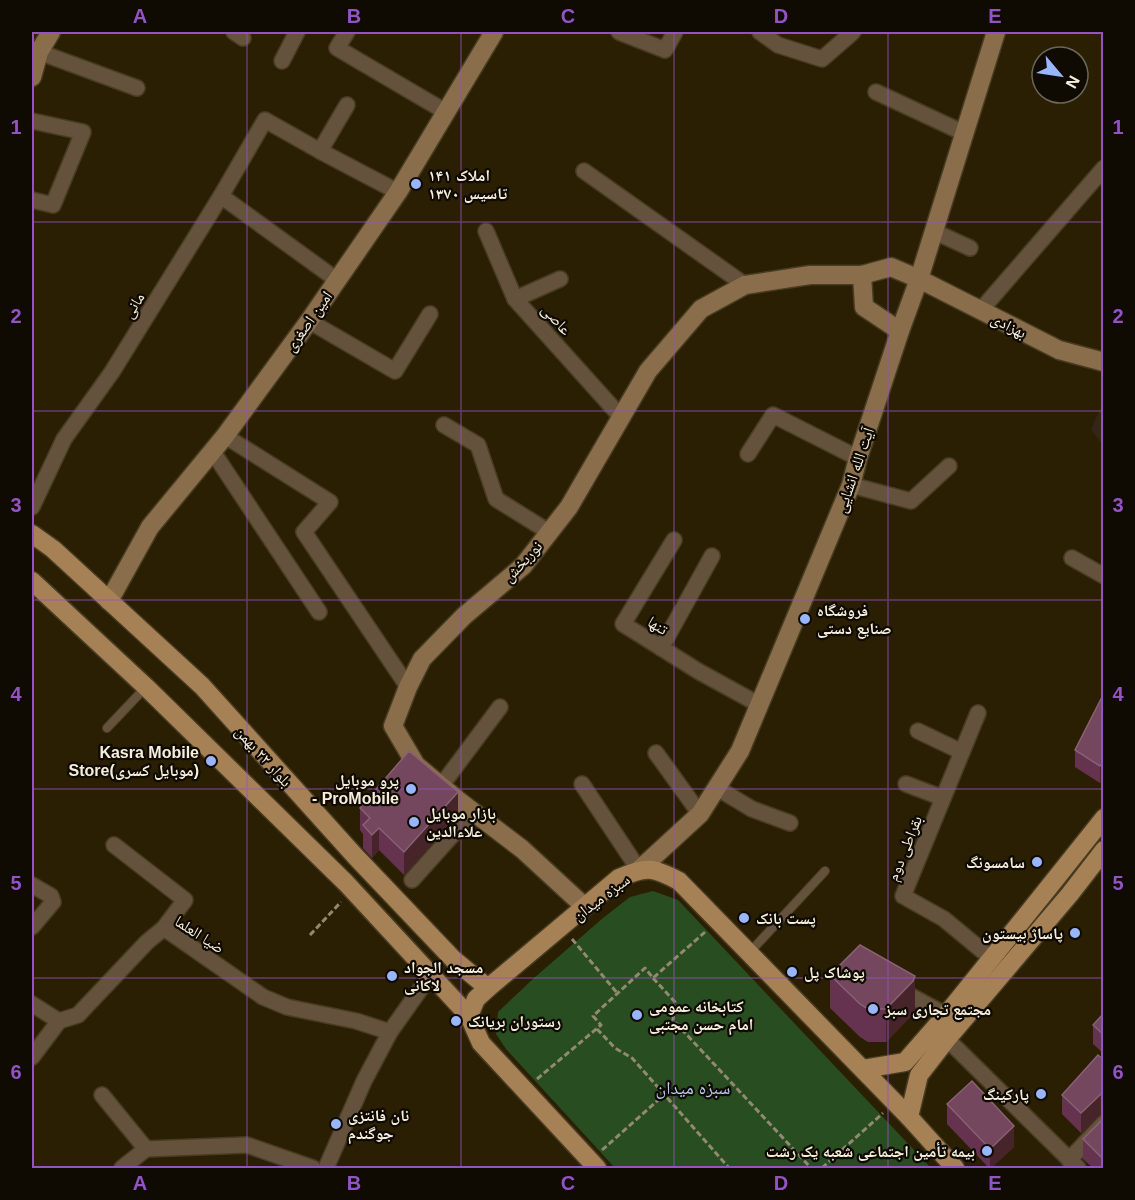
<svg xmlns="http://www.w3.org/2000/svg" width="1135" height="1200" viewBox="0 0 1135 1200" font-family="Arial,'Noto Naskh Arabic',sans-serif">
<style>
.medical{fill:#322618}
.green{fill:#284d20}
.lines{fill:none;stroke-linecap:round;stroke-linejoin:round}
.lane-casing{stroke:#473c22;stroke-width:10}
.street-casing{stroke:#473c22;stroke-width:18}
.secondary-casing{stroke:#473c22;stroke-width:21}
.primary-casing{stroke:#473c22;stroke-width:21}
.path{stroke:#928972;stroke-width:3;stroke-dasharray:6 3;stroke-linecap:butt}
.lane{stroke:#64523d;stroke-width:8}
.street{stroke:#64523d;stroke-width:15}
.secondary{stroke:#8a6d4b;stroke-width:18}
.primary{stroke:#a78156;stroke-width:18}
.wall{fill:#65334f}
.shaded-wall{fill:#47232a}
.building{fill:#74475e;stroke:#886172;stroke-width:1.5}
.grid{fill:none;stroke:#9353c5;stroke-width:1.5;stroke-opacity:0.55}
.poi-dot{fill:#99b5fd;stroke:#0f0a02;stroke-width:2}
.labels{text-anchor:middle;stroke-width:4.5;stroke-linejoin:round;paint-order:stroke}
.poi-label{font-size:16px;font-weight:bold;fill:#f5eedd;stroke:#0f0a02;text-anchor:start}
.street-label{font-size:16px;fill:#f5eedd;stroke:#0f0a02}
.neighbourhood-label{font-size:18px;fill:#bacbf4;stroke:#0f0a02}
.neatline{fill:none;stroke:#9353c5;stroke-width:2}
.grid-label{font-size:20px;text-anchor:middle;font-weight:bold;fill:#9353c5}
</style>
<rect width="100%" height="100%" fill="#2b1f03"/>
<!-- medical -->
<polygon class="medical" points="1103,403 1103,446 1091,429"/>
<!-- green -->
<polygon class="green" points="653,891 678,900 931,1168 615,1168 506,1049 496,1034 498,1012 534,978 603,918 630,897"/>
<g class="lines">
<defs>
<g id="lane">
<polyline points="107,728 145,688"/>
<polyline points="750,952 825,871"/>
</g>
<g id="street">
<polyline points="234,32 243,38"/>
<polyline points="347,32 337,48 446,112"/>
<polyline points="619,32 665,50 675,32"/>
<polyline points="760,32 778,45 822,59 853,32"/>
<polyline points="39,52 137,88"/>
<polyline points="282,61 297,32"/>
<polyline points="876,92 964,133"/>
<polyline points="32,121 83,132 53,205 32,200"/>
<polyline points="320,151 347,105"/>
<polyline points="584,171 745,285"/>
<polyline points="221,196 337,280"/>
<polyline points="486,231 515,299 621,417"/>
<polyline points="933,231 970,248"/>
<polyline points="515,299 560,279"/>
<polyline points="981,310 1104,168"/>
<polyline points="309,321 395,371 430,314"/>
<polyline points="444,425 478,445 496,499 549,532"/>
<polyline points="225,436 330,502 304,532 408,687"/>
<polyline points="213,452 319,612"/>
<polyline points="748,454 773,415 858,458"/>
<polyline points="851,485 911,501 949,466"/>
<polyline points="32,507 64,439 112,372 221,196 265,120 320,151 398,192"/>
<polyline points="674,540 623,624 698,671 760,705"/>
<polyline points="1072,558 1104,576"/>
<polyline points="661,648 712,556"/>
<polyline points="978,713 903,896 944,919 991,958"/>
<polyline points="918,731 962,752"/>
<polyline points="656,753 700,814"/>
<polyline points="582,784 639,870"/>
<polyline points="906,784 943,798"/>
<polyline points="441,786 500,707"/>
<polyline points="717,788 752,809 790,823"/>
<polyline points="114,845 185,900 164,928"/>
<polyline points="412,880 473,812"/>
<polyline points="32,885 51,896 53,902 32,927"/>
<polyline points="898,989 946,1015"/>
<polyline points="32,1004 59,1021"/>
<polyline points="947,1039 1078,1168"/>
<polyline points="32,1057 59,1021 78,1015 147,942 164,928 263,997 287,1007 356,1021 390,1032"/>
<polyline points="102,1095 146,1149 247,1145 313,1168"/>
<polyline points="1069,1160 1104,1123"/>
<polyline points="122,1168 146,1149"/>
<polyline points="326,1168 364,1081 390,1032 431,974"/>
</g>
<g id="secondary">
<polyline points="32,77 39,52 51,32"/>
<polyline points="862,275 864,307 900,331"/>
<polyline points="109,601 150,527 225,436 309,321 398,192 494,32"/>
<polyline points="639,870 700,814 740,751 851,485 858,458 900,331 919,279 996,32"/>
<polyline points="585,907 522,849 459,801 416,765 393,726 408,687 422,659 464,616 523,566 569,507 648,371 701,309 745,285 810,275 862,275 891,267 919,279 1059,350 1104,362"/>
</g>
<g id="primary">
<polyline points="32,534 53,549 202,686 355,856 453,959 488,988"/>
<polyline points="32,581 146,687 346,883 469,1016"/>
<polyline points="863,1069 905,1062 946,1015 1049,887 1104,818"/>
<polyline points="909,1117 919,1075 947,1039 1070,894 1104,850"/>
<path d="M597,1168l-116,-125 -12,-27 7,-17 12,-11 131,-110c27,-12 34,-11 60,3l230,236 46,51"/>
</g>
</defs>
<!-- lane casing -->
<use href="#lane" class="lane-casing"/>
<!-- street casing -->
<use href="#street" class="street-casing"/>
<!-- secondary casing -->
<use href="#secondary" class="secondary-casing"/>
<!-- primary casing -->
<use href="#primary" class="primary-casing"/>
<!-- path -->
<g class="path">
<polyline points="310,935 341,902"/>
<polyline points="572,939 618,994"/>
<polyline points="653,978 675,1002 673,1020 811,1168"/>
<polyline points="597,1029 615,1048 632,1058 729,1168"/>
<polyline points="537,1079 601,1025 593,1016 645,968 653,978 705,932"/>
<polyline points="602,1150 664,1095"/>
<polyline points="822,1168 883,1113"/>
</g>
<!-- lane -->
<use href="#lane" class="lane"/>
<!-- street -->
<use href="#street" class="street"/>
<!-- secondary -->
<use href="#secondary" class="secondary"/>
<!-- primary -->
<use href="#primary" class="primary"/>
</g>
<!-- wall -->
<g class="wall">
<polygon points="1104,693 1104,778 1100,783 1075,767 1075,750"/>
<polygon points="360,808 458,814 404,875 379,850 372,858 363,848 363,834 360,830"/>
<polygon points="830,975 915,1009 913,1014 886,1042 868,1042 860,1037 830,1008"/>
<polygon points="1104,1013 1104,1054 1093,1044 1093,1025"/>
<polygon points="1104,1060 1104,1114 1101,1114 1081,1133 1062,1114 1062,1095"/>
<polygon points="947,1104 1014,1147 991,1168 989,1168 947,1124"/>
<polygon points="1104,1118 1104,1168 1093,1168 1083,1159 1083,1139"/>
</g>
<!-- shaded-wall -->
<g class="shaded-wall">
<polygon points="1104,761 1104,778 1100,783 1100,766"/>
<polygon points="458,792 458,814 404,875 404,852"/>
<polygon points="379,828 379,850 372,858 372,835"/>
<polygon points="915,976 915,1009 913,1014 886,1042 886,1009"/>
<polygon points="1101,1094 1101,1114 1081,1133 1081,1113"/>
<polygon points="1014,1126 1014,1147 991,1168 990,1168 990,1149"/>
</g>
<!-- building -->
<g class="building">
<polygon points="1104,693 1104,761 1100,766 1075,750"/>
<polygon points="409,751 458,792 404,852 379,828 372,835 363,825 370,818 360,808"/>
<polygon points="860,945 915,976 913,981 886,1009 868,1009 860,1004 830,975"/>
<polygon points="1104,1013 1104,1035 1093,1025"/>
<polygon points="1098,1055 1104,1060 1104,1094 1101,1094 1081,1113 1062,1095"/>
<polygon points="972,1081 1014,1126 990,1149 947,1104"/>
<polygon points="1104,1118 1104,1157 1101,1157 1083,1139"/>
</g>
<!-- grid -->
<path class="grid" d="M247,32v1136M461,32v1136M674,32v1136M888,32v1136M32,222h1072M32,411h1072M32,600h1072M32,789h1072M32,978h1072"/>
<!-- markers -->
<g class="poi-dot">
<circle cx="416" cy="184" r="6"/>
<circle cx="805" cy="619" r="6"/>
<circle cx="211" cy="761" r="6"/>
<circle cx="411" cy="789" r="6"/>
<circle cx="414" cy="822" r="6"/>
<circle cx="1037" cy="862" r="6"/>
<circle cx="744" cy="918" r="6"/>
<circle cx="1075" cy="933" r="6"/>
<circle cx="792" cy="972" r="6"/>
<circle cx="392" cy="976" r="6"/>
<circle cx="873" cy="1009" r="6"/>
<circle cx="637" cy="1015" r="6"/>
<circle cx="456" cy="1021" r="6"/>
<circle cx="1041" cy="1094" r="6"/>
<circle cx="336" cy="1124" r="6"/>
<circle cx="987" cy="1151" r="6"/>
</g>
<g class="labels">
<!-- poi labels -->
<g class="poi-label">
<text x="428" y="181">املاک ۱۴۱<tspan x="428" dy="18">تاسیس ۱۳۷۰</tspan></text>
<text x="817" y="616">فروشگاه<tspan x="817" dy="18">صنایع دستی</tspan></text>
<text x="199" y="758" text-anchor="end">Kasra Mobile<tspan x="199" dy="18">Store(موبایل کسری)</tspan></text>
<text x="399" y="786" text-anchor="end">پرو موبایل<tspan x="399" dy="18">- ProMobile</tspan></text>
<text x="426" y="819">بازار موبایل<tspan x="426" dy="18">علاءالدین</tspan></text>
<text x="1025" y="868" text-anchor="end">سامسونگ</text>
<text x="756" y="924">پست بانک</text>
<text x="1063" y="939" text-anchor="end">پاساژ بیستون</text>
<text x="404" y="973">مسجد الجواد<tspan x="404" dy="18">لاکانی</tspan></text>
<text x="804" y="978">پوشاک پل</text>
<text x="649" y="1012">کتابخانه عمومی<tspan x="649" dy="18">امام حسن مجتبی</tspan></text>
<text x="885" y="1015">مجتمع تجاری سبز</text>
<text x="468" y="1027">رستوران بریانک</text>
<text x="1029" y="1100" text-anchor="end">پارکینگ</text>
<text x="348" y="1121">نان فانتزی<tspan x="348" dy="18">جوگندم</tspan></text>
<text x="975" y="1157" text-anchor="end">بیمه تأمین اجتماعی شعبه یک رشت</text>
</g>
<!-- street labels -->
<g class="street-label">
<text transform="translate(133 305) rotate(-58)" y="6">مانی</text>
<text transform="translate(557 319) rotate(48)" y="6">عاصی</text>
<text transform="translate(308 321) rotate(-55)" y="6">امین اصغری</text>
<text transform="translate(1009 325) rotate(27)" y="6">بهزادی</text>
<text transform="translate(854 470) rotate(-71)" y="6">آیت الله انشایی</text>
<text transform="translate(522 561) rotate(-47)" y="6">نوربخش</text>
<text transform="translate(658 625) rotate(33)" y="6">تنها</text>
<text transform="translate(264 756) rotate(48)" y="6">بلوار ۲۲ بهمن</text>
<text transform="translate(904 848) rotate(-68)" y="6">بقراطی دوم</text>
<text transform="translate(601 897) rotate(-37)" y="6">سبزه میدان</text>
<text transform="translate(200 934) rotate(33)" y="6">ضیا العلما</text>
</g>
<!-- neighbourhood labels -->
<g class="neighbourhood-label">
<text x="693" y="1094">سبزه میدان</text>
</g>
</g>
<!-- border -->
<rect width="1135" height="1200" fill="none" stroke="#0f0a02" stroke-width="66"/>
<!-- north arrow -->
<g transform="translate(1060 75) rotate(119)"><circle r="28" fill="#0f0a02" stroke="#6b655a" stroke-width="1.5"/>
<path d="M0-4.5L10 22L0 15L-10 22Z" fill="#99b5fd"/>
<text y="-9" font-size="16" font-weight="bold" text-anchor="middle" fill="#f5eedd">N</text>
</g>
<rect x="33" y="33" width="1069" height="1134" class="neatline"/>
<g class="grid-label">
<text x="140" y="23">A</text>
<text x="354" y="23">B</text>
<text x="568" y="23">C</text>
<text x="781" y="23">D</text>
<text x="995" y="23">E</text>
<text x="16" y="134">1</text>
<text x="1118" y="134">1</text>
<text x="16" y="323">2</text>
<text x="1118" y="323">2</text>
<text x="16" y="512">3</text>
<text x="1118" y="512">3</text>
<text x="16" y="701">4</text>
<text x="1118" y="701">4</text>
<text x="16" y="890">5</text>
<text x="1118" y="890">5</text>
<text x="16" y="1079">6</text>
<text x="1118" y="1079">6</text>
<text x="140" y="1190">A</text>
<text x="354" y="1190">B</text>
<text x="568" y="1190">C</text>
<text x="781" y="1190">D</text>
<text x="995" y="1190">E</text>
</g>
</svg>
